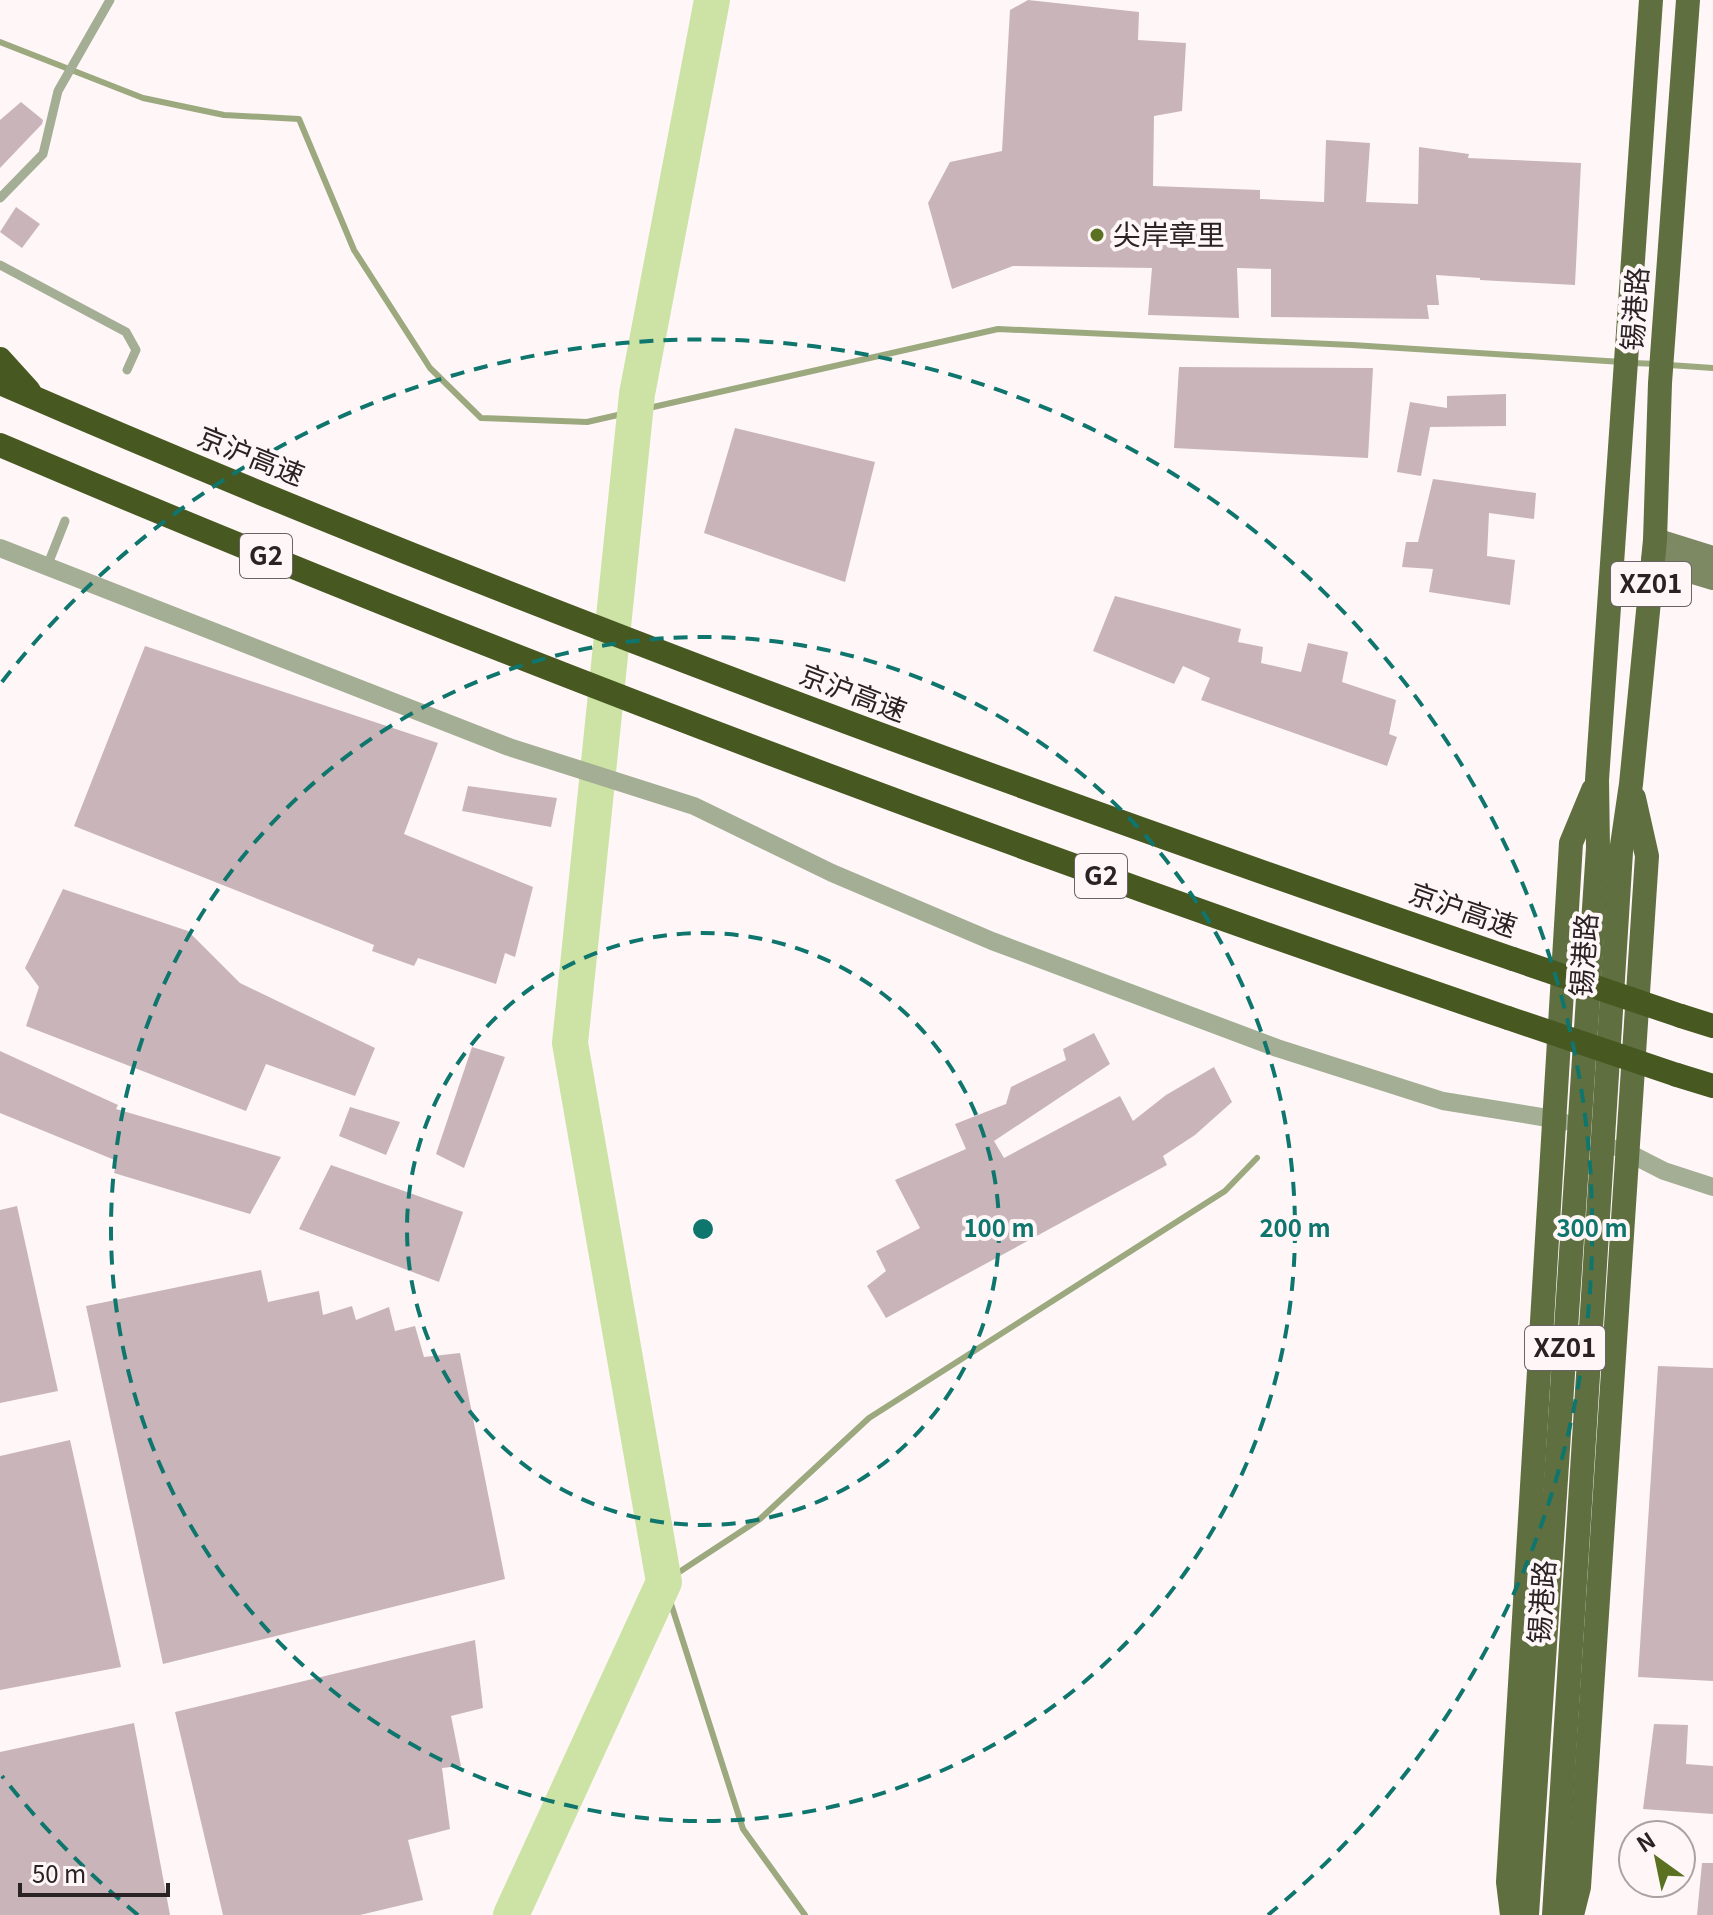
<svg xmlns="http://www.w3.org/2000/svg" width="1713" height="1915" viewBox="0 0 1713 1915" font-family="Georgia,'Noto Sans SC',serif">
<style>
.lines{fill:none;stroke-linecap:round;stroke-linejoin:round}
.stream{stroke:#9ca97f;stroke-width:6}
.river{stroke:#cde3a6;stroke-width:36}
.building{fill:#c9b5b9}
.lane{stroke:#a4ae94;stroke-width:9}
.street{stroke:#a4ae94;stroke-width:18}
.secondary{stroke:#7c8963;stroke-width:24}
.primary{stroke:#5f6f40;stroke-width:24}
.highway{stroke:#475820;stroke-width:24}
.highway-bridge{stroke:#475820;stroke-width:24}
.ring{fill:none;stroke:#0f766e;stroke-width:4;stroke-dasharray:14 10}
.poi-dot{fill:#5a7122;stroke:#fff6f8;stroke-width:3}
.labels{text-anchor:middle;stroke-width:8;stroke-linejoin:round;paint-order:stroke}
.shield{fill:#fff6f8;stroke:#6a6264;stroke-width:2}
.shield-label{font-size:26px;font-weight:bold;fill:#2a2325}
.poi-label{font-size:28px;fill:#2a2325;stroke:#fff6f8;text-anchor:start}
.street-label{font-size:28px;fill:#2a2325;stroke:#fff6f8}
.centre{fill:#0f766e;stroke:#fff6f8;stroke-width:4}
.ring-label{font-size:24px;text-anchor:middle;font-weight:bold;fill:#0f766e;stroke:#fff6f8;stroke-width:8;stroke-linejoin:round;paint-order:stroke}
</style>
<rect width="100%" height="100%" fill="#fff6f8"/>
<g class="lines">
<!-- stream -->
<g class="stream">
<polyline points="0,42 143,98 224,115 299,119 354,250 430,368 481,418 587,422 998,329 1352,345 1622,362"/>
<polyline points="1633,363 1658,364"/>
<polyline points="1669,365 1713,368"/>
<polyline points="805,1915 743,1829 664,1582 760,1519 869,1418 1225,1191 1257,1158"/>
</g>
<!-- river -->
<polyline class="river" points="511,1915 664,1582 570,1043 637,394 712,0"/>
</g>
<!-- building -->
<g class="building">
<polygon points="1028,0 1139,12 1138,40 1186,43 1182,111 1154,116 1153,186 1260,190 1260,199 1324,202 1326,140 1370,143 1366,202 1418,204 1419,147 1469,154 1468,158 1581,163 1575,285 1480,280 1480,278 1436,275 1439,305 1427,305 1429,319 1271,317 1271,269 1237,268 1239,318 1148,315 1152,268 1013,266 952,289 928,203 950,162 1002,151 1010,10"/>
<polygon points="21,102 43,120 42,124 0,168 0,120"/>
<polygon points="16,207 40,224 22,248 0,232"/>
<polygon points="1179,367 1373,368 1368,458 1174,448"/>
<polygon points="1506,394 1506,426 1430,427 1421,476 1397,472 1410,402 1447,408 1447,396"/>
<polygon points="735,428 875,462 845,582 704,533"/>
<polygon points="1433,479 1536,493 1534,519 1489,513 1487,556 1515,560 1510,605 1429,592 1433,569 1402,567 1406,542 1418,542"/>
<polygon points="1115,596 1241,629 1238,642 1263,647 1261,663 1301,672 1308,643 1348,652 1342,682 1396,700 1389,734 1397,737 1387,766 1201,700 1210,678 1183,666 1174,684 1093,651"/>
<polygon points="145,646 438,743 404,834 533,887 515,957 505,953 496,984 418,958 414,966 372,951 374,945 74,826"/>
<polygon points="468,786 557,798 551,827 462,811"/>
<polygon points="63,889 188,931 240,983 375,1048 355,1096 266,1064 246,1111 26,1026 39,987 25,968"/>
<polygon points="1094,1033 1110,1064 994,1141 1004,1158 1120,1096 1133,1121 1166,1095 1214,1067 1232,1102 1195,1135 1163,1156 1167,1165 886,1318 867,1286 886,1271 876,1251 920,1228 895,1180 966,1149 955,1124 1006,1104 1011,1087 1066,1060 1063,1049"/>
<polygon points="472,1047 505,1057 464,1168 436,1154"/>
<polygon points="0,1051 118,1105 116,1109 281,1157 250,1214 114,1173 117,1161 0,1113"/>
<polygon points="350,1107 400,1122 386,1155 339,1136"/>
<polygon points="331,1165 463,1212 439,1282 299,1229"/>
<polygon points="17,1206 58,1391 0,1403 0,1210"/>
<polygon points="261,1270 268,1302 319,1291 323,1315 352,1306 356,1320 389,1307 395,1331 415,1326 424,1357 460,1353 505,1579 163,1664 86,1306"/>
<polygon points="1658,1366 1713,1368 1713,1681 1638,1677"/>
<polygon points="70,1440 121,1667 0,1690 0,1456"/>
<polygon points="475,1640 483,1708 451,1716 461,1766 442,1768 450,1829 408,1840 423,1900 360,1915 223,1915 175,1712"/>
<polygon points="134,1723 170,1915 0,1915 0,1752"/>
<polygon points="1654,1724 1688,1725 1686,1764 1713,1766 1713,1814 1643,1809"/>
<polygon points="1702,1863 1713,1863 1713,1915 1697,1915"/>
</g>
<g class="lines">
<!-- lane -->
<g class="lane">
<polyline points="0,198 43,154 58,91 110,0"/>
<polyline points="0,265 126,332 136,350 127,370"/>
<polyline points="48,564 65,521"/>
</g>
<!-- street -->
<g class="street">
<polyline points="0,548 509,747 694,806 832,873 992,941 1277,1048 1443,1101 1554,1119 1563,1122"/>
<polyline points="1619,1148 1664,1171 1713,1187"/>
</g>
<!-- secondary -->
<g class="secondary">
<polyline points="1655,540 1713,558"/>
<polyline points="1653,560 1713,578"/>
</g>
<!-- primary -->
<g class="primary">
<polyline points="1512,1915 1508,1882 1571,843 1593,790"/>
<polyline points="1527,1915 1598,848 1597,780 1651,0"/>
<polyline points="1554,1915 1621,852 1631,784 1655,540 1660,383 1688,0"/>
<polyline points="1572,1915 1579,1887 1647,856 1634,798"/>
</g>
<!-- highway -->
<g class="highway">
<polyline points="0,359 29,391"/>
<path d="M0,383c495,215 1002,401 1513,576"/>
<path d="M0,445c495,211 998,399 1508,573"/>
<polyline points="1681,1016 1713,1026"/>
<polyline points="1677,1075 1713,1086"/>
</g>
<!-- highway-bridge -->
<g class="highway-bridge">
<polyline points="1513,959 1681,1016"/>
<polyline points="1508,1018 1677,1075"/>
</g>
</g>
<!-- distance rings -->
<g class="ring">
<circle cx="703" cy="1229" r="296"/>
<circle cx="703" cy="1229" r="592"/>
<path d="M138 1915A889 889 0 0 1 2 1776M2 682A889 889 0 1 1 1268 1915"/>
</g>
<!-- markers -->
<circle class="poi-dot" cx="1097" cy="235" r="8"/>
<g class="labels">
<!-- shield labels -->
<g class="shield">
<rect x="240" y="534" width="52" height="44" rx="6"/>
<rect x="1611" y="562" width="80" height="44" rx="6"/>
<rect x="1075" y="854" width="52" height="44" rx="6"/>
<rect x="1525" y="1326" width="80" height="44" rx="6"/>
</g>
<g class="shield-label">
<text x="266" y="565">G2</text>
<text x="1651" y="593">XZ01</text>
<text x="1101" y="885">G2</text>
<text x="1565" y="1357">XZ01</text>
</g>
<!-- poi labels -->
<g class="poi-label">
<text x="1113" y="245">尖岸章里</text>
</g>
<!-- street labels -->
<g class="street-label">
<text transform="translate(1635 309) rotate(-86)" y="10">锡港路</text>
<text transform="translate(251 456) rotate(22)" y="10">京沪高速</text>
<text transform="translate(853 693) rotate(21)" y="10">京沪高速</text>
<text transform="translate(1463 910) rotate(19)" y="10">京沪高速</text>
<text transform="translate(1584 955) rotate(-86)" y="10">锡港路</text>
<text transform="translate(1542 1602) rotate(-86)" y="10">锡港路</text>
</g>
</g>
<circle cx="703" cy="1229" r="12" class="centre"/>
<g class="ring-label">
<text x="999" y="1237">100 m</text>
<text x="1295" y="1237">200 m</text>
<text x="1592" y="1237">300 m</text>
</g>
<!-- north arrow -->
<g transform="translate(1657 1859) rotate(327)"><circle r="38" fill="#fff6f8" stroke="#aaa2a4" stroke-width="2"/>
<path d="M0-6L14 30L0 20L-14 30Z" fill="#5a7122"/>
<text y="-12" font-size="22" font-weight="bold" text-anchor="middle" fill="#2a2325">N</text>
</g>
<!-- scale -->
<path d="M20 1883v12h148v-12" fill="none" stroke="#2a2325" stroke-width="4"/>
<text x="32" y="1883" font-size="24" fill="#2a2325" stroke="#fff6f8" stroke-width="6" paint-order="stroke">50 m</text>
</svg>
